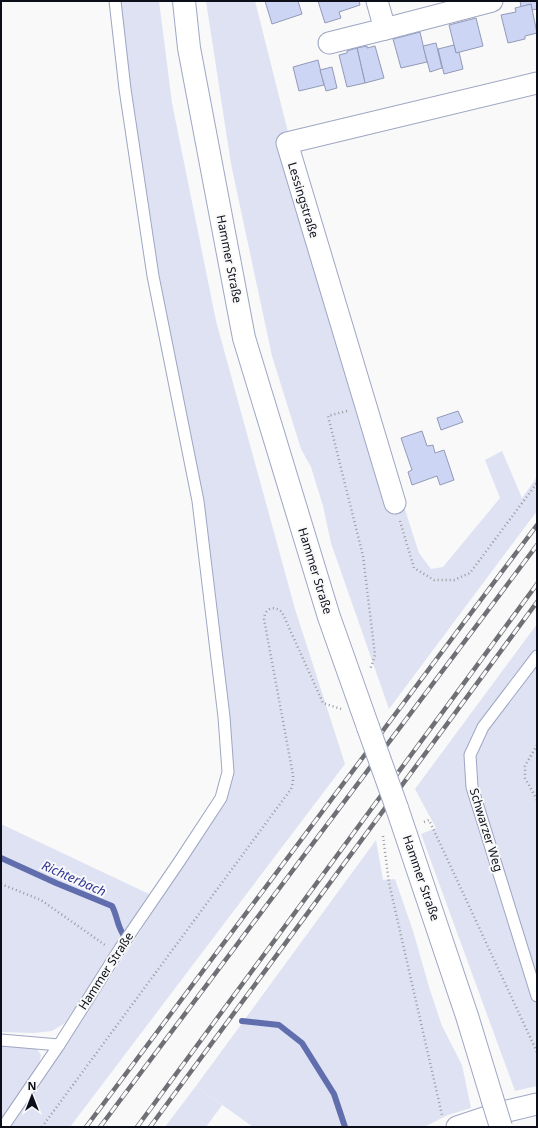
<svg xmlns="http://www.w3.org/2000/svg" width="538" height="1128" viewBox="0 0 538 1128" font-family="'Noto Sans',sans-serif">
<style>
.green{fill:#dee2f2}
.lines{fill:none;stroke-linecap:round;stroke-linejoin:round}
.stream{stroke:#616ead;stroke-width:6}
.building{fill:#cdd5f4;stroke:#939ab8}
.service-casing{stroke:#9ea6c3;stroke-width:13}
.minor-casing{stroke:#9ea6c3;stroke-width:23}
.secondary-casing{stroke:#9ea6c3;stroke-width:24}
.path{stroke:#9b9ca0;stroke-width:2.5;stroke-dasharray:1 3;stroke-linecap:butt}
.service{stroke:#fff;stroke-width:11}
.minor{stroke:#fff;stroke-width:21}
.secondary{stroke:#fff;stroke-width:22}
.rail-casing{stroke:#6e7076;stroke-width:4.5}
.rail{stroke:#f9f9f9;stroke-width:3;stroke-dasharray:9;stroke-linecap:butt}
.secondary-bridge-casing{stroke:#9ea6c3;stroke-width:24;stroke-linecap:butt}
.secondary-bridge{stroke:#fff;stroke-width:22}
.labels{text-anchor:middle;stroke-width:4;stroke-linejoin:round;paint-order:stroke}
.street-label{font-size:12px;fill:#0c0f19;stroke:#f9f9f9}
.water-label{font-size:13px;font-style:italic;fill:#2f3495;stroke:#f9f9f9}
</style>
<rect width="100%" height="100%" fill="#f9f9f9"/>
<!-- green -->
<g class="green">
<polygon points="120,1 159,1 172,103 216,321 295,609 345,764 70,1127 8,1127 63,1049 183,866 226,799 233,771 229,717 203,502 159,275 131,88"/>
<polygon points="206,1 255,1 289,136 377,423 419,553 431,569 443,567 500,498 485,460 502,451 522,498 537,477 537,511 389,709 331,543 323,506 311,467 301,449 272,356 231,164"/>
<polygon points="537,624 537,1086 515,1091 421,834 436,828 415,789"/>
<polygon points="1,824 149,894 65,1023 52,1031 34,1033 1,1032"/>
<polygon points="376,840 383,880 395,879 413,931 429,987 442,1026 462,1065 471,1108 448,1115 424,1127 253,1127 196,1086"/>
<polygon points="1,1044 36,1048 41,1055 38,1069 1,1125"/>
<polygon points="196,1086 222,1105 206,1127 165,1127"/>
</g>
<g class="lines">
<!-- stream -->
<g class="stream">
<path d="M1,858l55,25 56,23c5,9 5,19 11,28"/>
<polyline points="242,1021 279,1025 302,1043 334,1094 345,1127"/>
</g>
</g>
<!-- building -->
<g class="building">
<polygon points="265,1 298,1 302,14 272,24"/>
<polygon points="318,1 359,1 360,5 339,12 341,18 325,23"/>
<polygon points="520,1 537,1 537,9 532,10 531,4 521,7"/>
<polygon points="531,4 537,33 525,36 525,39 508,43 501,15 516,12 515,8"/>
<polygon points="476,18 483,46 456,53 449,25"/>
<polygon points="420,32 427,62 401,68 393,39"/>
<polygon points="436,43 442,68 430,72 423,46"/>
<polygon points="454,45 456,53 459,52 463,69 444,74 438,49"/>
<polygon points="367,46 367,48 375,46 384,78 365,83 357,48"/>
<polygon points="357,48 365,83 347,87 339,55 347,53 347,51"/>
<polygon points="318,60 324,85 299,91 293,67"/>
<polygon points="332,67 337,88 326,91 320,70"/>
<polygon points="458,411 463,422 441,430 437,418"/>
<polygon points="422,431 427,446 433,445 435,453 444,450 454,480 440,485 437,476 412,485 408,472 412,470 401,438"/>
</g>
<g class="lines">
<defs>
<g id="service">
<polyline points="537,656 483,727 470,755 472,787 537,996"/>
<polyline points="1,1040 59,1045"/>
<polyline points="3,1127 59,1045 121,947 179,862 221,798 228,772 224,717 198,501 153,276 125,89 115,1"/>
</g>
<g id="minor">
<polyline points="377,1 385,29 492,1"/>
<polyline points="329,43 385,29"/>
<polyline points="395,503 287,143 537,83"/>
<polyline points="457,1127 499,1113 537,1104"/>
</g>
<g id="secondary">
<polyline points="184,1 189,48 244,338 329,617 368,727"/>
<polyline points="397,808 467,1016 492,1098"/>
</g>
</defs>
<!-- service casing -->
<use href="#service" class="service-casing"/>
<!-- minor casing -->
<use href="#minor" class="minor-casing"/>
<!-- secondary casing -->
<use href="#secondary" class="secondary-casing"/>
<!-- path -->
<g class="path">
<polyline points="347,411 328,416 363,556 375,655 370,670"/>
<polyline points="400,521 414,568 434,580 454,580 470,573 537,483"/>
<polyline points="537,745 525,766 525,778 537,800"/>
<polyline points="424,822 429,820 537,1052"/>
<polyline points="383,836 389,883 442,1115"/>
<polyline points="1,884 41,900 105,945"/>
<path d="M42,1127l249,-338 2,-7v-7l-29,-156c1,-11 10,-14 18,-7l41,91 18,6"/>
</g>
<!-- service -->
<use href="#service" class="service"/>
<!-- minor -->
<use href="#minor" class="minor"/>
<!-- secondary -->
<use href="#secondary" class="secondary"/>
<defs>
<g id="rail">
<polyline points="86,1127 537,525"/>
<polyline points="100,1127 537,545"/>
<polyline points="137,1127 537,584"/>
<polyline points="150,1127 537,602"/>
</g>
</defs>
<!-- rail casing -->
<use href="#rail" class="rail-casing"/>
<!-- rail -->
<use href="#rail" class="rail"/>
<defs>
<g id="secondary-bridge">
<polyline points="368,727 397,808"/>
<polyline points="492,1098 501,1127"/>
</g>
</defs>
<!-- secondary-bridge casing -->
<use href="#secondary-bridge" class="secondary-bridge-casing"/>
<!-- secondary-bridge -->
<use href="#secondary-bridge" class="secondary-bridge"/>
</g>
<g class="labels">
<!-- street labels -->
<g class="street-label">
<text transform="translate(303 200) rotate(73)" y="4">Lessingstraße</text>
<text transform="translate(229 259) rotate(79)" y="4">Hammer Straße</text>
<text transform="translate(315 571) rotate(73)" y="4">Hammer Straße</text>
<text transform="translate(486 830) rotate(73)" y="4">Schwarzer Weg</text>
<text transform="translate(421 878) rotate(71)" y="4">Hammer Straße</text>
<text transform="translate(106 971) rotate(-57)" y="4">Hammer Straße</text>
</g>
<!-- water labels -->
<g class="water-label">
<text transform="translate(74 878) rotate(24)" y="5">Richterbach</text>
</g>
</g>
<!-- border -->
<rect width="538" height="1128" fill="none" stroke="#0c0f19" stroke-width="4"/>
<!-- north arrow -->
<g transform="translate(32 1096)" stroke="#f9f9f9" stroke-width="3" paint-order="stroke">
<path d="M0-3L7 15L0 10L-7 15Z" fill="#0c0f19"/>
<text y="-6" font-size="11" font-weight="bold" text-anchor="middle" fill="#0c0f19">N</text>
</g>
</svg>
